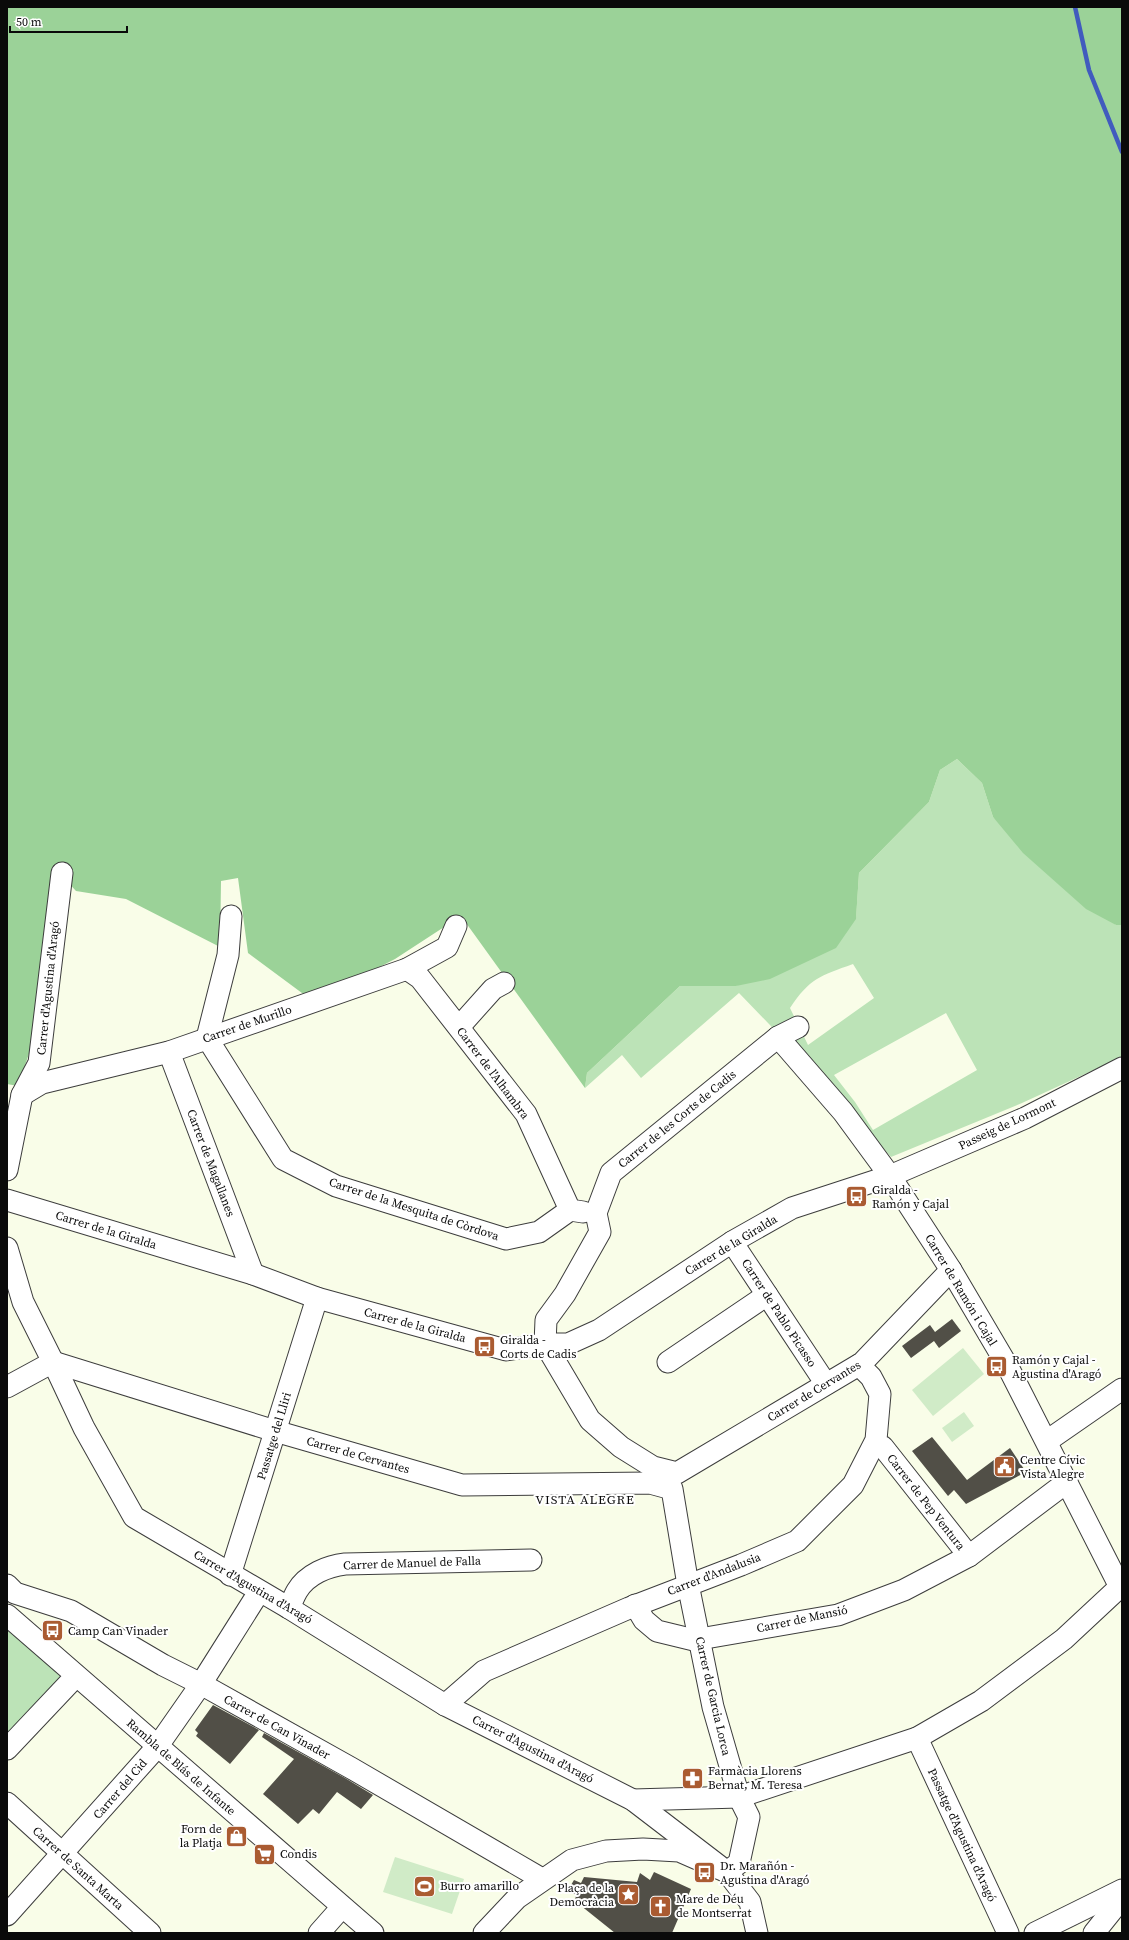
<svg xmlns="http://www.w3.org/2000/svg" width="1129" height="1940" viewBox="0 0 1129 1940" font-family="'Source Serif 4',serif">
<style>
.green{fill:#bce3b7;fill-rule:evenodd}
.forest{fill:#9bd298}
.pitch{fill:#d0ebc7}
.lines{fill:none;stroke-linecap:round;stroke-linejoin:round}
.stream{stroke:#415bbe;stroke-width:4.5}
.building{fill:#514f47}
.minor-casing{stroke:#3d3d3d;stroke-width:23}
.minor{stroke:#fff;stroke-width:21}
.labels{text-anchor:middle;stroke-width:4;stroke-linejoin:round;paint-order:stroke}
.street-label{font-size:12px;fill:#0a0a0a;stroke:#fff}
.poi-label{font-size:12px;fill:#0a0a0a;stroke:#fff;text-anchor:start}
.neighbourhood-label{font-size:13px;letter-spacing:1px;fill:#0a0a0a;stroke:#fff}
</style>
<rect width="100%" height="100%" fill="#f9fde8"/>
<!-- green -->
<g class="green">
<path d="M957,759l25,24 11,34 123,108h6v132l-100,46 -131,54 -71,-80 -81,-84 -98,85 -19,-23 -37,33 2,-15 93,-87h56l120,-68 3,-45 70,-71 11,-32zM853,964l21,34 -66,47 -18,-37c20,-30 30,-32 63,-44zM946,1013l31,57 -104,60 -18,-28 -21,-27z"/>
<polygon points="7,1628 61,1676 7,1736"/>
</g>
<!-- forest -->
<polygon class="forest" points="7,7 1122,7 1122,925 1116,925 1086,909 1023,853 993,817 982,783 957,759 940,770 929,802 859,873 856,919 836,948 770,979 736,986 680,986 587,1073 585,1088 461,916 395,959 358,978 306,996 248,953 238,878 221,881 220,947 126,899 76,891 53,866 36,1033 18,1086 7,1084"/>
<!-- pitch -->
<g class="pitch">
<polygon points="963,1348 984,1374 933,1416 912,1390"/>
<polygon points="964,1412 974,1426 952,1442 942,1428"/>
<polygon points="395,1857 464,1879 452,1914 383,1892"/>
</g>
<g class="lines">
<!-- stream -->
<polyline class="stream" points="1075,7 1089,70 1122,152"/>
</g>
<!-- building -->
<g class="building">
<polygon points="952,1319 961,1331 939,1348 934,1341 911,1358 902,1346 930,1325 935,1332"/>
<polygon points="932,1437 967,1480 1010,1448 1026,1472 966,1504 954,1490 948,1496 912,1451"/>
<polygon points="213,1705 259,1730 230,1764 196,1736 198,1733 195,1730"/>
<polygon points="264,1733 345,1778 373,1795 361,1809 337,1792 319,1814 313,1809 298,1824 263,1794 294,1759 262,1737"/>
<polygon points="654,1872 691,1889 672,1933 615,1933 575,1901 576,1895 568,1890 574,1880 581,1883 584,1877 637,1882 640,1873 650,1880"/>
</g>
<g class="lines">
<defs>
<g id="minor">
<polyline points="231,916 228,955 207,1038 283,1159 336,1186 506,1239 539,1232 570,1210"/>
<polyline points="407,969 420,978 526,1114 570,1210 583,1212"/>
<polyline points="459,1027 493,989 504,983"/>
<polyline points="798,1027 778,1037 611,1173 596,1213 600,1232 565,1294 546,1320 545,1344 590,1420 621,1447 653,1467 677,1473 862,1363 951,1270"/>
<polyline points="778,1037 843,1112 890,1176 951,1270 1007,1365 1120,1587"/>
<polyline points="169,1052 253,1274"/>
<polyline points="22,1095 42,1083 169,1052 407,969 447,947 456,926"/>
<polyline points="7,1170 22,1095 39,1063 62,873"/>
<polyline points="7,1200 253,1274 317,1298 506,1350 545,1344 568,1344 599,1330 732,1242 792,1208 890,1176 1025,1118 1122,1068"/>
<polyline points="732,1242 826,1384"/>
<polyline points="7,1248 23,1302 53,1362 84,1428 134,1517 289,1608 445,1705 633,1800 727,1872"/>
<polyline points="668,1362 767,1295"/>
<polyline points="7,1387 53,1362 275,1431 462,1485 650,1483 672,1489 688,1585"/>
<polyline points="1047,1441 1122,1389"/>
<polyline points="883,1447 969,1556"/>
<polyline points="230,1575 317,1298"/>
<polyline points="7,1585 15,1593 71,1611 163,1665 201,1684 351,1768 542,1879"/>
<polyline points="690,1594 713,1707 739,1797 749,1817 739,1863 727,1872"/>
<polyline points="635,1605 644,1620 657,1631 694,1640 838,1615 904,1590 969,1556 1067,1482"/>
<path d="M289,1608c3,-6 5,-12 8,-17 10,-17 31,-25 48,-27l186,-4"/>
<polyline points="7,1615 373,1933"/>
<polyline points="445,1705 484,1671 629,1608 741,1565 797,1541 853,1485 876,1440 880,1394 871,1377 859,1365"/>
<polyline points="917,1738 1008,1933"/>
<polyline points="7,1749 76,1676"/>
<polyline points="633,1800 739,1797 917,1738 981,1701 1064,1639 1122,1585"/>
<polyline points="7,1803 150,1933"/>
<polyline points="7,1915 157,1747 201,1684 259,1592"/>
<polyline points="319,1933 342,1907"/>
<polyline points="484,1933 517,1898 572,1860 606,1851 643,1849 679,1851 727,1872 750,1902 757,1933"/>
<polyline points="1035,1933 1122,1890"/>
<polyline points="1094,1933 1122,1898"/>
</g>
</defs>
<!-- minor casing -->
<use href="#minor" class="minor-casing"/>
<!-- minor -->
<use href="#minor" class="minor"/>
</g>
<!-- icons -->
<defs>
<symbol id="bus-square" viewBox="-11 -11 22 22"><rect x="-9" y="-9" width="18" height="18" rx="4" fill="#aa5b31" stroke="#fff"/><path d="M-5-6H5V4H4V6H2V4H-2V6H-4V4H-5ZM-3.5-4V0h7V-4ZM-3.5 1.2v1.5H-2V1.2ZM2 1.2v1.5H3.5V1.2Z" fill="#fff"/></symbol>
<symbol id="civic-square" viewBox="-11 -11 22 22"><rect x="-9" y="-9" width="18" height="18" rx="4" fill="#aa5b31" stroke="#fff"/><path d="M-.6-6.5H3V-4.5H.6V-3L4-1V1h2V6H-6V1h2V-1L-.6-3ZM-1.2 2.5V6h2.4V2.5Z" fill="#fff"/></symbol>
<symbol id="pharmacy-square" viewBox="-11 -11 22 22"><rect x="-9" y="-9" width="18" height="18" rx="4" fill="#aa5b31" stroke="#fff"/><path d="M-2-6h4v4h4v4h-4v4h-4v-4h-4v-4h4Z" fill="#fff"/></symbol>
<symbol id="shop-square" viewBox="-11 -11 22 22"><rect x="-9" y="-9" width="18" height="18" rx="4" fill="#aa5b31" stroke="#fff"/><path d="M-5-2.5h2.3a2.7 3.5 0 0 1 5.4 0H5L5.5 6h-11ZM-1.5-2.5h3a1.5 2.3 0 0 0-3 0Z" fill="#fff"/></symbol>
<symbol id="supermarket-square" viewBox="-11 -11 22 22"><rect x="-9" y="-9" width="18" height="18" rx="4" fill="#aa5b31" stroke="#fff"/><path d="M-6-5.5h2.5l.6 2H6L4.5 2H-2.5L-4.4-4H-6ZM-1.5 3.2a1.3 1.3 0 1 0 .1 0ZM3 3.2a1.3 1.3 0 1 0 .1 0Z" fill="#fff"/></symbol>
<symbol id="stadium-square" viewBox="-11 -11 22 22"><rect x="-9" y="-9" width="18" height="18" rx="4" fill="#aa5b31" stroke="#fff"/><path d="M0-5a6.5 5 0 1 0 0 10a6.5 5 0 1 0 0-10ZM-3.5-1.8h7v3.6h-7Z" fill="#fff"/></symbol>
<symbol id="sight-square" viewBox="-11 -11 22 22"><rect x="-9" y="-9" width="18" height="18" rx="4" fill="#aa5b31" stroke="#fff"/><path d="M0-6L1.8-2.2L6-1.7L2.9 1.2L3.7 5.4L0 3.3L-3.7 5.4L-2.9 1.2L-6-1.7L-1.8-2.2Z" fill="#fff"/></symbol>
<symbol id="church-square" viewBox="-11 -11 22 22"><rect x="-9" y="-9" width="18" height="18" rx="4" fill="#aa5b31" stroke="#fff"/><path d="M-1.2-6h2.4v3.5h3.3v2.4h-3.3V6h-2.4V-.1h-3.3v-2.4h3.3Z" fill="#fff"/></symbol>
</defs>
<g fill-rule="evenodd">
<use href="#bus-square" x="844" y="1184" width="25" height="25"/>
<use href="#bus-square" x="472" y="1334" width="25" height="25"/>
<use href="#bus-square" x="984" y="1354" width="25" height="25"/>
<use href="#civic-square" x="992" y="1454" width="25" height="25"/>
<use href="#bus-square" x="40" y="1618" width="25" height="25"/>
<use href="#pharmacy-square" x="680" y="1766" width="25" height="25"/>
<use href="#shop-square" x="224" y="1824" width="25" height="25"/>
<use href="#supermarket-square" x="252" y="1842" width="25" height="25"/>
<use href="#bus-square" x="692" y="1860" width="25" height="25"/>
<use href="#stadium-square" x="412" y="1874" width="25" height="25"/>
<use href="#sight-square" x="616" y="1882" width="25" height="25"/>
<use href="#church-square" x="648" y="1894" width="25" height="25"/>
</g>
<g class="labels">
<!-- street labels -->
<g class="street-label">
<text transform="translate(48 988) rotate(-84)" y="4">Carrer d'Agustina d'Aragó</text>
<text transform="translate(247 1024) rotate(-19)" y="4">Carrer de Murillo</text>
<text transform="translate(493 1073) rotate(53)" y="4">Carrer de l'Alhambra</text>
<text transform="translate(677 1119) rotate(-39)" y="4">Carrer de les Corts de Cadis</text>
<text transform="translate(1007 1124) rotate(-25)" y="4">Passeig de Lormont</text>
<text transform="translate(211 1163) rotate(69)" y="4">Carrer de Magallanes</text>
<text transform="translate(414 1209) rotate(18)" y="4">Carrer de la Mesquita de Còrdova</text>
<text transform="translate(106 1230) rotate(17)" y="4">Carrer de la Giralda</text>
<text transform="translate(731 1245) rotate(-31)" y="4">Carrer de la Giralda</text>
<text transform="translate(961 1290) rotate(59)" y="4">Carrer de Ramón i Cajal</text>
<text transform="translate(779 1313) rotate(57)" y="4">Carrer de Pablo Picasso</text>
<text transform="translate(415 1325) rotate(15)" y="4">Carrer de la Giralda</text>
<text transform="translate(814 1391) rotate(-31)" y="4">Carrer de Cervantes</text>
<text transform="translate(274 1436) rotate(-73)" y="4">Passatge del Lliri</text>
<text transform="translate(358 1455) rotate(16)" y="4">Carrer de Cervantes</text>
<text transform="translate(926 1502) rotate(52)" y="4">Carrer de Pep Ventura</text>
<text transform="translate(412 1563) rotate(-2)" y="4">Carrer de Manuel de Falla</text>
<text transform="translate(714 1574) rotate(-21)" y="4">Carrer d'Andalusia</text>
<text transform="translate(253 1587) rotate(30)" y="4">Carrer d'Agustina d'Aragó</text>
<text transform="translate(802 1619) rotate(-12)" y="4">Carrer de Mansió</text>
<text transform="translate(713 1696) rotate(77)" y="4">Carrer de Garcia Lorca</text>
<text transform="translate(277 1727) rotate(29)" y="4">Carrer de Can Vinader</text>
<text transform="translate(533 1749) rotate(27)" y="4">Carrer d'Agustina d'Aragó</text>
<text transform="translate(181 1767) rotate(41)" y="4">Rambla de Blás de Infante</text>
<text transform="translate(120 1789) rotate(-49)" y="4">Carrer del Cid</text>
<text transform="translate(962 1835) rotate(65)" y="4">Passatge d'Agustina d'Aragó</text>
<text transform="translate(78 1868) rotate(42)" y="4">Carrer de Santa Marta</text>
</g>
<!-- poi labels -->
<g class="poi-label">
<text x="872" y="1194">Giralda -<tspan x="872" dy="14">Ramón y Cajal</tspan></text>
<text x="500" y="1344">Giralda -<tspan x="500" dy="14">Corts de Cadis</tspan></text>
<text x="1012" y="1364">Ramón y Cajal -<tspan x="1012" dy="14">Agustina d'Aragó</tspan></text>
<text x="1020" y="1464">Centre Cívic<tspan x="1020" dy="14">Vista Alegre</tspan></text>
<text x="68" y="1635">Camp Can Vinader</text>
<text x="708" y="1775">Farmàcia Llorens<tspan x="708" dy="14">Bernat, M. Teresa</tspan></text>
<text x="222" y="1833" text-anchor="end">Forn de<tspan x="222" dy="14">la Platja</tspan></text>
<text x="280" y="1858">Condis</text>
<text x="720" y="1870">Dr. Marañón -<tspan x="720" dy="14">Agustina d'Aragó</tspan></text>
<text x="440" y="1890">Burro amarillo</text>
<text x="614" y="1892" text-anchor="end">Plaça de la<tspan x="614" dy="14">Democràcia</tspan></text>
<text x="676" y="1903">Mare de Déu<tspan x="676" dy="14">de Montserrat</tspan></text>
</g>
<!-- neighbourhood labels -->
<g class="neighbourhood-label">
<text x="585" y="1504">VISTA ALEGRE</text>
</g>
</g>
<!-- border -->
<rect width="1129" height="1940" fill="none" stroke="#0a0a0a" stroke-width="16"/>
<!-- scale -->
<path d="M10 26v6h117v-6" fill="none" stroke="#0a0a0a" stroke-width="2"/>
<text x="16" y="26" font-size="12" fill="#0a0a0a" stroke="#ffffff" stroke-width="3" paint-order="stroke">50 m</text>
</svg>
